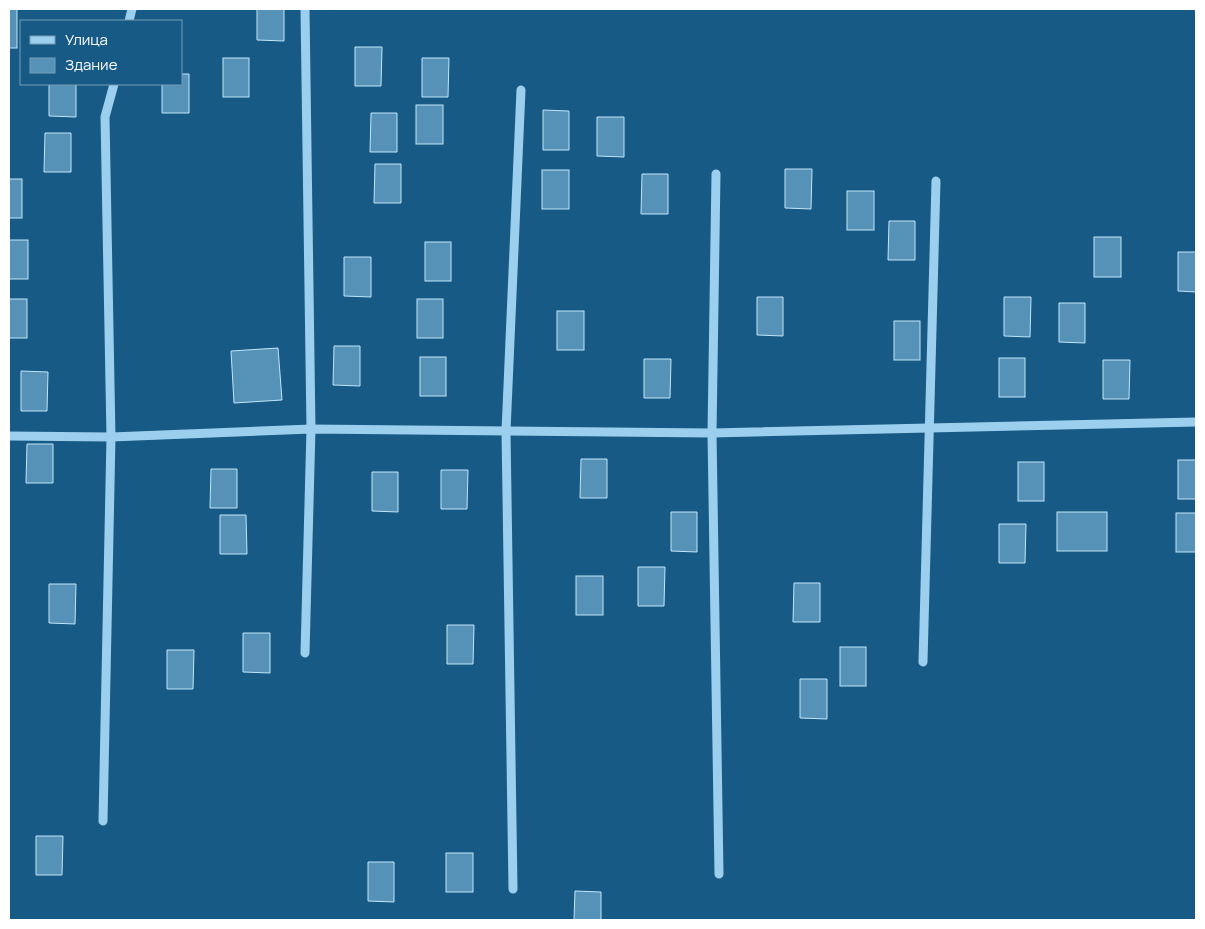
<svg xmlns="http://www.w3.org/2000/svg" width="1205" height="929" viewBox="0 0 1205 929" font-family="Manrope,sans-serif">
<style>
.building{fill:#5692b7;stroke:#c2e5f9}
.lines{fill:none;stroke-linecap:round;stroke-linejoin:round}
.minor{stroke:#9ccfed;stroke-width:9}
</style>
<rect width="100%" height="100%" fill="#175a85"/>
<!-- building -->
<g class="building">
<rect x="9" y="9" width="8" height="39"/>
<polygon points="257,9 284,9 284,41 257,40"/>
<polygon points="355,47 382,47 381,86 355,86"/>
<rect x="223" y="58" width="26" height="39"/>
<polygon points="422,58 449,58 448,97 422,97"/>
<polygon points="181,74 189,74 189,113 162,113 162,84 181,84"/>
<polygon points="49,84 76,84 76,117 49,116"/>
<rect x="416" y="105" width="27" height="39"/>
<polygon points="543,110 569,111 569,150 543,150"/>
<polygon points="371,113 397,113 397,152 370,152"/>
<polygon points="597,117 624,117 624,157 597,156"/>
<polygon points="45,133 71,133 71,172 44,172"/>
<polygon points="375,164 401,164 401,203 374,203"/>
<polygon points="785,169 812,169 811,209 785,208"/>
<rect x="542" y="170" width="27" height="39"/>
<polygon points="642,174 668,174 668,214 641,214"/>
<rect x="9" y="179" width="13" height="39"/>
<rect x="847" y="191" width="27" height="39"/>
<polygon points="889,221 915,221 915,260 888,260"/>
<rect x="1094" y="237" width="27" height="40"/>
<rect x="9" y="240" width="19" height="39"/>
<rect x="425" y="242" width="26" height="39"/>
<polygon points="1178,252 1196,252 1196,292 1178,291"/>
<polygon points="344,257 371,257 371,297 344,296"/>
<polygon points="757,297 783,297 783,336 757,335"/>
<polygon points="1004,297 1031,297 1030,337 1004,336"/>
<rect x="9" y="299" width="18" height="39"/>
<rect x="417" y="299" width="26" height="39"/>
<polygon points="1059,303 1085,303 1085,343 1059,342"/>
<rect x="557" y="311" width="27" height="39"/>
<rect x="894" y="321" width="26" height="39"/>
<polygon points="334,346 360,346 360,386 333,385"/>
<polygon points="278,348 282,400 234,403 231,351"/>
<rect x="420" y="357" width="26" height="39"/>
<rect x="999" y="358" width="26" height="39"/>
<polygon points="644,359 671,359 670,398 644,398"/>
<polygon points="1103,360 1130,360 1129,399 1103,399"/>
<polygon points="21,371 48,372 47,411 21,411"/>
<polygon points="27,444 53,444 53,483 26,483"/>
<polygon points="581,459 607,459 607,498 580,498"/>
<rect x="1178" y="460" width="18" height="39"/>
<rect x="1018" y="462" width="26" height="39"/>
<polygon points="211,469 237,469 237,508 210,508"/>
<polygon points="441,470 468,470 467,509 441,509"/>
<polygon points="372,472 398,472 398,512 372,511"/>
<polygon points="671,512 697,512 697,552 671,551"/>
<rect x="1057" y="512" width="50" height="39"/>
<rect x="1176" y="513" width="20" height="39"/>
<polygon points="220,515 246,515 247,554 220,554"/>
<polygon points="999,524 1026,524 1025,563 999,563"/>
<polygon points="638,567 665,567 664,606 638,606"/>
<rect x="576" y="576" width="27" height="39"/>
<polygon points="794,583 820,583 820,622 793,622"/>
<polygon points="49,584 76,584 75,624 49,623"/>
<polygon points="447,625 474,625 473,664 447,664"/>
<polygon points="243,633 270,633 270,673 243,672"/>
<rect x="840" y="647" width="26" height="39"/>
<polygon points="167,650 194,650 193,689 167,689"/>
<polygon points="800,679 827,679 827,719 800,718"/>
<polygon points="36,836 63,836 62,875 36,875"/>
<rect x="446" y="853" width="27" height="39"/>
<polygon points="368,862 394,862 394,902 368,901"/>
<polygon points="575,891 601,892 601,920 574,920"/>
</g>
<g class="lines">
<!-- minor -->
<g class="minor">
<polyline points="129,21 132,9"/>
<polyline points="716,174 712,433 719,874"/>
<polyline points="9,436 111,437 311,429 712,433 1196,422"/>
<polyline points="305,653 311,429 305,9"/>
<polyline points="923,662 936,181"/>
<polyline points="103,821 111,437 105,117 114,84"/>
<polyline points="513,889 506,431 521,90"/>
</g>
</g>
<!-- border -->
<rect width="1205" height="929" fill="none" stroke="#ffffff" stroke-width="20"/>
<!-- legend -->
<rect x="20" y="20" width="162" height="65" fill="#175a85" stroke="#749cb6"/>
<rect x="30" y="36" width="25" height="8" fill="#9ccfed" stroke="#749cb6"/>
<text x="65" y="45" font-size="15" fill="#ffffff">Улица</text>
<rect x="30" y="58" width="25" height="15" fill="#5692b7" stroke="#749cb6"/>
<text x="65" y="70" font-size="15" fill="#ffffff">Здание</text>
</svg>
